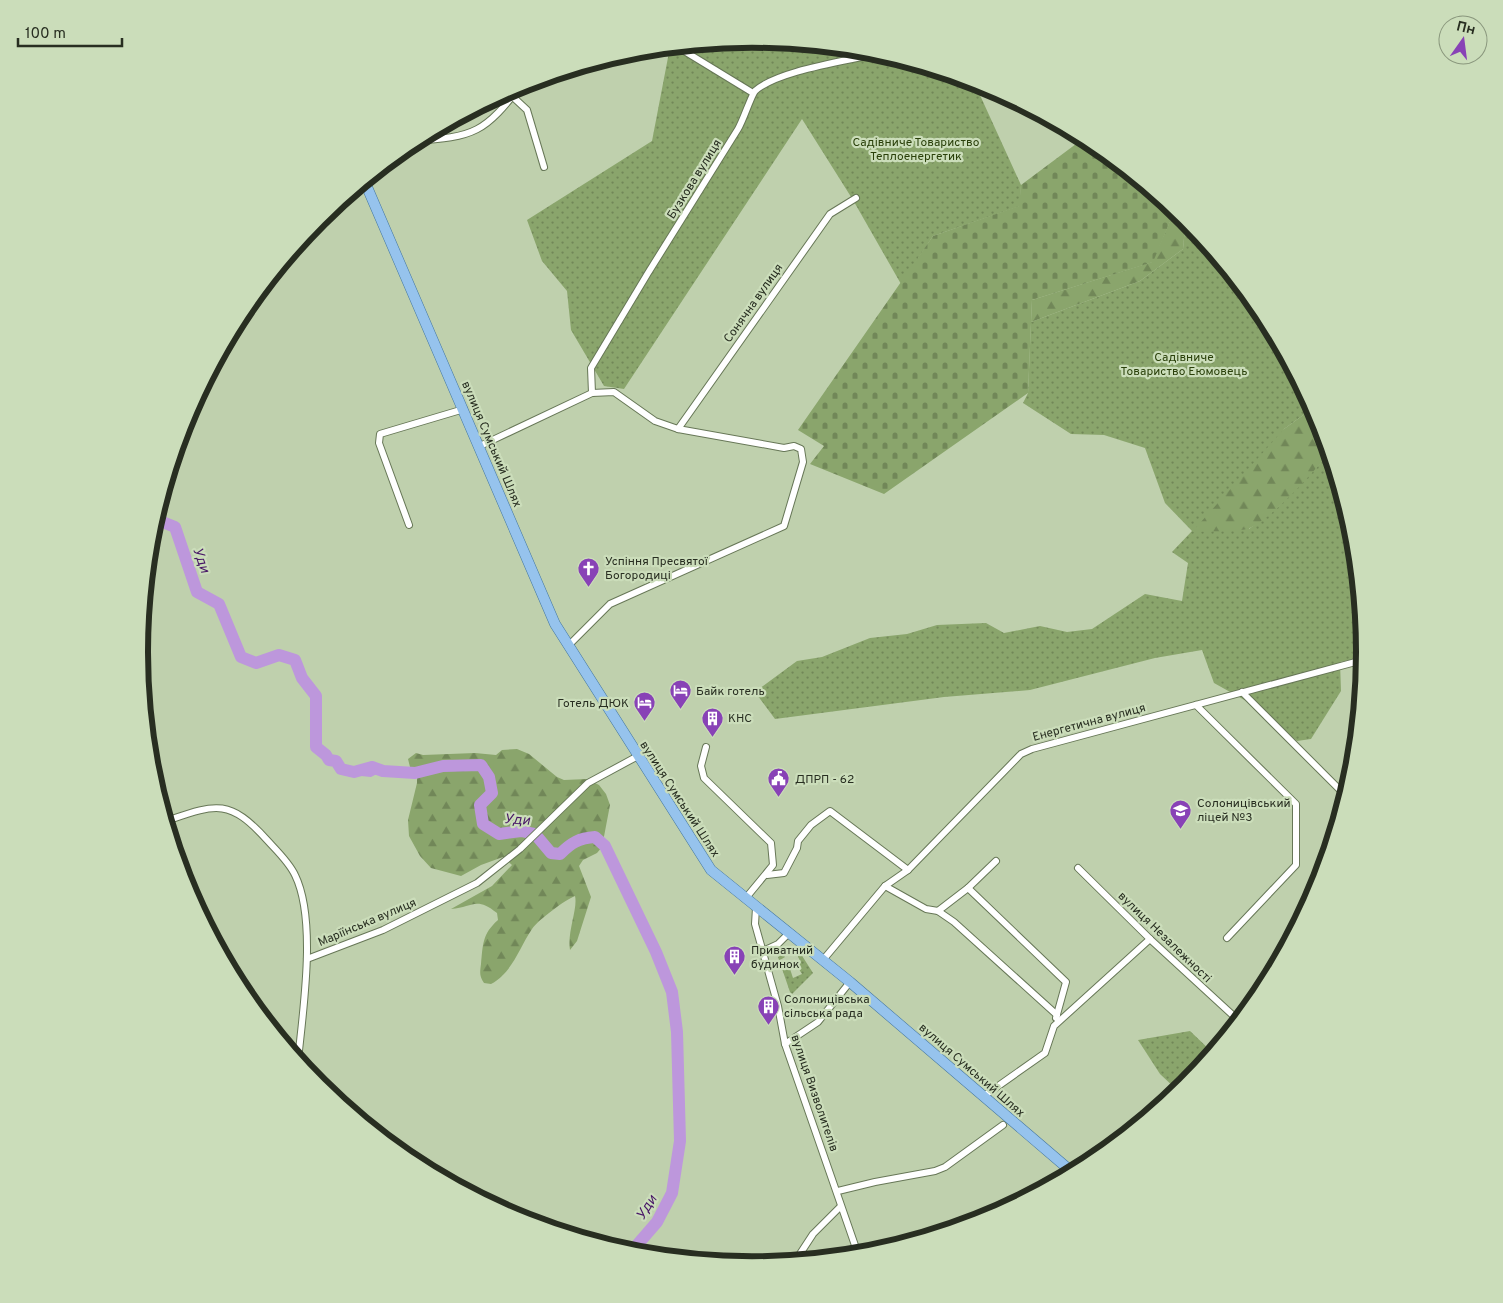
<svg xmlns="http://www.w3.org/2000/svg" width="1503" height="1303" viewBox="0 0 1503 1303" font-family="Overpass,sans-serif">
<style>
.green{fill:url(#green-dots)}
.forest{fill:url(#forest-firs)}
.cemetery{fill:url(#cemetery-stones)}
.water{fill:url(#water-rules)}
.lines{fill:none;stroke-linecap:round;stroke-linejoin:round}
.river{stroke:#bd97dc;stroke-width:12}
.minor-casing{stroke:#677757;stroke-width:8}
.primary-casing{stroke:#42759e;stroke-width:11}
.minor{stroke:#fff;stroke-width:6}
.primary{stroke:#96c3ed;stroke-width:10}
.labels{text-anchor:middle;stroke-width:4.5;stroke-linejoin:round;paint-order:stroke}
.park-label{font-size:12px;fill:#2a400a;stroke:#cbddba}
.street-label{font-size:12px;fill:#282e21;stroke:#cbddba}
.poi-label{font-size:12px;fill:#282e21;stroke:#cbddba;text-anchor:start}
.water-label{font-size:14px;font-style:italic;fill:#471566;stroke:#cbddba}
.rim{fill:none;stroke:#282e21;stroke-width:6}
</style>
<defs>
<pattern id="green-dots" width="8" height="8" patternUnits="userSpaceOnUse" patternTransform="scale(1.25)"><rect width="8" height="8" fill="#8aa56c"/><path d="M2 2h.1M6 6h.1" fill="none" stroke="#718758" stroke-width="1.8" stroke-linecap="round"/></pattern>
<pattern id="forest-firs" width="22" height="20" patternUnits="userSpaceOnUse" patternTransform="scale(1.25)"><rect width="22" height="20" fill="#8aa56c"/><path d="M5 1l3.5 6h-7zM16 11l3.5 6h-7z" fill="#718758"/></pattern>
<pattern id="cemetery-stones" width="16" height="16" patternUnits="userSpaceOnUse" patternTransform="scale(1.25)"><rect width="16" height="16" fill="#8aa56c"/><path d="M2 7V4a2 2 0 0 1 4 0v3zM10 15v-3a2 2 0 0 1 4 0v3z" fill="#718758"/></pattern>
<pattern id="water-rules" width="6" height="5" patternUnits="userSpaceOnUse" patternTransform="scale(1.25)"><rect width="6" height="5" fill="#bd97dc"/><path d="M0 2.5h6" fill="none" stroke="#9a7cb2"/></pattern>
</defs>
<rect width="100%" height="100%" fill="#bfd0ad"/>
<!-- green -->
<g class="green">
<polygon points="752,39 871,51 974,82 1021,185 1020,206 933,236 901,284 853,200 802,119 624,389 604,386 571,330 567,291 542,261 527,220 652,141 670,47"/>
<polygon points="1188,222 1261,311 1313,408 1284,429 1249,529 1279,506 1329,454 1353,532 1364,657 1340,662 1341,691 1311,739 1297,741 1257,707 1214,683 1202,650 1155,658 1030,690 944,697 775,719 755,692 797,661 822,657 870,638 907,634 937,625 986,623 1004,633 1040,626 1067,632 1092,629 1145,594 1182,601 1188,563 1172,552 1192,531 1165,503 1145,448 1104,435 1071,434 1023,403 1028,393 1031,322 1140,281 1183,249 1185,227"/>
<polygon points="793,949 799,951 813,973 792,994 790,992 778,957 783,954 785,957 780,960 783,968 788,963 793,978 802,974 793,960 800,961 796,952 790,955 788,952"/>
<polygon points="1190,1031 1212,1052 1178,1091 1160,1074 1138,1040"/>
</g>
<!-- forest -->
<g class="forest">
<polygon points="1175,210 1188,222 1185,227 1183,249 1140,281 1031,322 1032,300 1152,262"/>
<path d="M1313,408l16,46c-21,23 -52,60 -79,74 -8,4 -46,3 -58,4l92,-103z"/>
<path d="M517,749l12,5 28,23 7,3 23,-1 12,6 7,9 4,11 -8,42 -5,6 -14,7 -4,6 12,31 -14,44 -7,9c-3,-18 8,-42 5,-54 -10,4 -37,24 -43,33 -13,19 -19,43 -41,55l-7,-1c-5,-7 -4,-11 -3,-19 2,-19 1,-30 17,-44l-1,-7c-21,-17 -24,-6 -46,-4l41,-23 20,-21 -9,-8 -22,8 -20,11 -30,-8 -11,-12 -11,-20 -1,-16 9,-37v-7l-7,-9 -2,-8 8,-6 7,2 52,-2 21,2 6,-5z"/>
</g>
<!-- cemetery -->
<polygon class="cemetery" points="1084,138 1175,210 1153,262 1032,300 1028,393 884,494 810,464 824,446 798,430 933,236 1019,206 1021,185"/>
<!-- water -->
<polygon class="water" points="372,761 383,767 383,771 371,777 361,776 358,767"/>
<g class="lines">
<!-- river -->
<path class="river" d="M155,519l20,8 22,65 22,12 22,53 15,6 23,-8 16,5 7,18 14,18v51l10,8 3,5 7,1 5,8 13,3 18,-5 11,4 32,2 28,-7 38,-1 8,12 3,16 -12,12 3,19 16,10 22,-3 14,3 16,19 9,1c11,-11 19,-16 35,-17l10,9 51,106 16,40 5,40 3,109 -8,52 -15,29 -26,30"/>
<defs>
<g id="minor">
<polyline points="676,46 753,93"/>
<polyline points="513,97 527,110 544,167"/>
<path d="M412,141c64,-4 72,-8 111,-58"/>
<path d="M592,393l-1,-25 57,-95 90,-144c5,-8 13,-33 17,-38 23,-21 93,-30 125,-38"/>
<polyline points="678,429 830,214 856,198"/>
<polyline points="480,446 592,393 614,392 655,421 678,429 784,448 794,446 801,449 803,462 784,526 610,604 568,646"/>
<polyline points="409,525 379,443 380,434 464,409"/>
<polyline points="1242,692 1345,795"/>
<polyline points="1196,705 1296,804 1296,865 1227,938"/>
<polyline points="706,747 701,766 704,778 771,843 773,865 745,899"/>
<path d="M166,821c50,-17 63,-23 101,19 10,11 22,22 28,35 22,45 8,135 3,185"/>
<polyline points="1078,868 1151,940 1238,1020"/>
<polyline points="767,875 784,873 797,848 798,841 811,825 830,811 908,870"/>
<polyline points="885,886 926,909 938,911 954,922 1057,1015"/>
<polyline points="968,888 1066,982 1056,1018"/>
<polyline points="756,908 755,924 778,1006 785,1044 858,1254"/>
<polyline points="938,911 968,888 996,861"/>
<polyline points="763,951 778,944 789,933"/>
<polyline points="307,959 383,930 477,883 520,849 588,783 638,756"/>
<polyline points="823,960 885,886 908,870 1021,754 1032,749 1363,660"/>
<polyline points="785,1044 818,1022 850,982"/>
<polyline points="984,1096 1045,1053 1054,1026 1150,939"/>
<polyline points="838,1191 875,1182 935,1171 945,1167 1003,1125"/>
<polyline points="796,1260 813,1234 840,1207"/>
</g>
<polyline id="primary" points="364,180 555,624 711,870 850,982 1072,1172"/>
</defs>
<!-- minor casing -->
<use href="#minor" class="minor-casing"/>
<!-- primary casing -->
<use href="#primary" class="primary-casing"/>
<!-- minor -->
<use href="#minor" class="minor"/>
<!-- primary -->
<use href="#primary" class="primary"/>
</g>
<!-- icons -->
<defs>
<symbol id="church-pin" viewBox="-11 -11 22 30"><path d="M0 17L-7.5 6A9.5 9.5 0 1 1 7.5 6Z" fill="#8842b6" stroke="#cbddba"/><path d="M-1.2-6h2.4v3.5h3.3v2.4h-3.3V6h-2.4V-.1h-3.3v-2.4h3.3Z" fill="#fff"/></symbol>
<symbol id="hotel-pin" viewBox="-11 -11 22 30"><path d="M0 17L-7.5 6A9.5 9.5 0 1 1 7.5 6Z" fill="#8842b6" stroke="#cbddba"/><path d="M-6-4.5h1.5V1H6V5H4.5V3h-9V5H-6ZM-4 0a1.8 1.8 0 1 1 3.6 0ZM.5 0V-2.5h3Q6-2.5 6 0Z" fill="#fff"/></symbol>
<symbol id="building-pin" viewBox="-11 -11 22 30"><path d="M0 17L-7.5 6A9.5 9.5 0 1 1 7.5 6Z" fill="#8842b6" stroke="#cbddba"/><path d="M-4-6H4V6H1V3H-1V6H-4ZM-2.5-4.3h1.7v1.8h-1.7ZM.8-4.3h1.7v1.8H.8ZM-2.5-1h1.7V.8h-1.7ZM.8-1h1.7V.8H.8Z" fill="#fff"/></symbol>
<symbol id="civic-pin" viewBox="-11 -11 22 30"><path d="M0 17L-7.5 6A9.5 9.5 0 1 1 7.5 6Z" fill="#8842b6" stroke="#cbddba"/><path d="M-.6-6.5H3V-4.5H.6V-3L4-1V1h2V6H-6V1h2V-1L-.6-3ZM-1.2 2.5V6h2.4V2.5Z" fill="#fff"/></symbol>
<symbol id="school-pin" viewBox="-11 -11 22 30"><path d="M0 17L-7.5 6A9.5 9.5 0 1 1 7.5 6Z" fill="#8842b6" stroke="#cbddba"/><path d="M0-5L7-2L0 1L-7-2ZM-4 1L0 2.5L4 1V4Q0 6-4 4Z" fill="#fff"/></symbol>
</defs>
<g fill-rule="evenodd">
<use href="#church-pin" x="576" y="556" width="25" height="34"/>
<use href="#hotel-pin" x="668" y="678" width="25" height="34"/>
<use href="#hotel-pin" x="632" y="690" width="25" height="34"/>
<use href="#building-pin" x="700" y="706" width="25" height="34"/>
<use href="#civic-pin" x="766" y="766" width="25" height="34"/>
<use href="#school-pin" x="1168" y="798" width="25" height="34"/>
<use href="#building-pin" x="722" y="944" width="25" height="34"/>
<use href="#building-pin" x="756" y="994" width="25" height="34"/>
</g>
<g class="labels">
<!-- park labels -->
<g class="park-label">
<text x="916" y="146">Садівниче Товариство<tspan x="916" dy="14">Теплоенергетик</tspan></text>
<text x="1184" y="361">Садівниче<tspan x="1184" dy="14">Товариство Еюмовець</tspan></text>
</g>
<!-- street labels -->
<g class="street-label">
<text transform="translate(694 179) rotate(-58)" y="4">Бузкова вулиця</text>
<text transform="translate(753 303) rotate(-55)" y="4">Сонячна вулиця</text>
<text transform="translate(492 444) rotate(67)" y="4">вулиця Сумський Шлях</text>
<text transform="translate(1089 722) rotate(-15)" y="4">Енергетична вулиця</text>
<text transform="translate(680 799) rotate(57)" y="4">вулиця Сумський Шлях</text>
<text transform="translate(367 922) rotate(-23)" y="4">Маріїнська вулиця</text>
<text transform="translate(1165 937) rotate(44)" y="4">вулиця Незалежності</text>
<text transform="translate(972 1070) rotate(41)" y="4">вулиця Сумський Шлях</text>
<text transform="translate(815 1093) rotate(71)" y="4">вулиця Визволителів</text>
</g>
<!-- poi labels -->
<g class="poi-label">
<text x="605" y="565">Успіння Пресвятої<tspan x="605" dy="14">Богородиці</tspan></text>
<text x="696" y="695">Байк готель</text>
<text x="629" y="707" text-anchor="end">Готель ДЮК</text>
<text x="728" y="722">КНС</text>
<text x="795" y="783">ДПРП - 62</text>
<text x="1197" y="807">Солоницівський<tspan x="1197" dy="14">ліцей №3</tspan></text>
<text x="751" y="954">Приватний<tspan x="751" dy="14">будинок</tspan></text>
<text x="784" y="1003">Солоницівська<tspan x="784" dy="14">сільська рада</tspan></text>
</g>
<!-- water labels -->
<g class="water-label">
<text transform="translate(202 560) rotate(71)" y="5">Уди</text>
<text transform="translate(517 819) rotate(4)" y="5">Уди</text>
<text transform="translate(646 1207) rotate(-58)" y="5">Уди</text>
</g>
</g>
<!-- crop -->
<path d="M0 0H1503V1303H0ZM148 652a604 604 0 1 1 1208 0a604 604 0 1 1-1208 0Z" fill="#cbddba" fill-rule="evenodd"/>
<path class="rim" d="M148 652a604 604 0 1 1 1208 0a604 604 0 1 1-1208 0Z"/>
<!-- north arrow -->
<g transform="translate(1463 40) rotate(14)"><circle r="24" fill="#cbddba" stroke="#8a977d"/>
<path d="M0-4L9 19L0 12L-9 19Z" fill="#8842b6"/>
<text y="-8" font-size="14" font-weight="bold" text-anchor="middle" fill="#282e21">Пн</text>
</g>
<!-- scale -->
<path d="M18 38v8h104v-8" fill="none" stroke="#282e21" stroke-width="2.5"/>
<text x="25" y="38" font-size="15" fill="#282e21" stroke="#cbddba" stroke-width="4" paint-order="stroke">100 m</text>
</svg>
